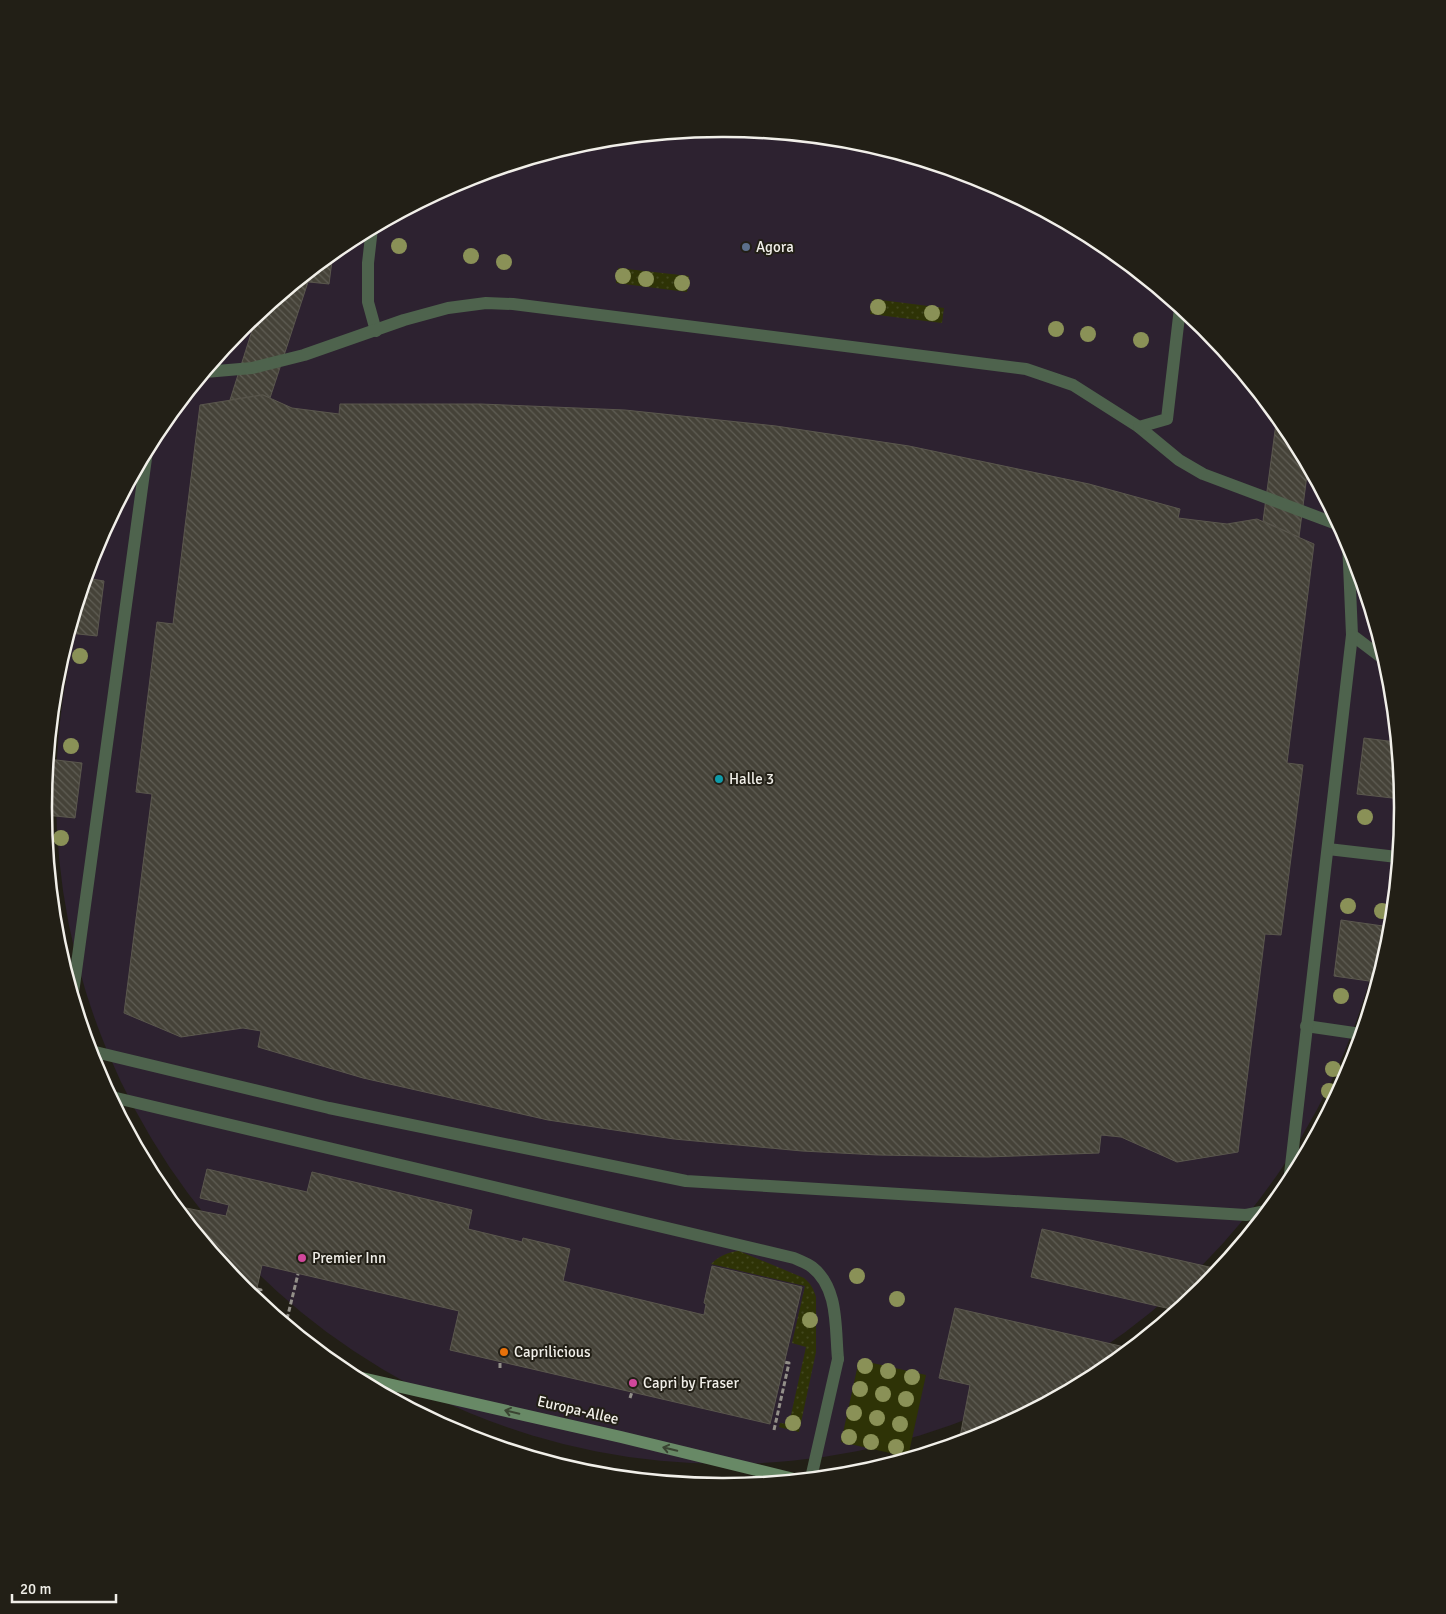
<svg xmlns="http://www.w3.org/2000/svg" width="1446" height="1614" viewBox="0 0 1446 1614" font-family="Signika,sans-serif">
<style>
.commercial{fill:#2d2230}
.grass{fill:url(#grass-dots)}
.park{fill:#2e3306}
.building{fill:url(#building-back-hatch);stroke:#5a574d}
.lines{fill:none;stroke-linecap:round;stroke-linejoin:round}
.path{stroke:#939089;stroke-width:3;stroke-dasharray:5 2.5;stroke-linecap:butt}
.lane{stroke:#4e634d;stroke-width:12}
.street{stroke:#4e634d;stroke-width:12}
.secondary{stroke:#688966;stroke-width:12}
.tree{fill:#8a9157}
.oneway{stroke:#3a4432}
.service-dot{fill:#5c6f8a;stroke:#221f16;stroke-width:2}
.culture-dot{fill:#0f9aa8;stroke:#221f16;stroke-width:2}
.hotel-dot{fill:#d1479c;stroke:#221f16;stroke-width:2}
.food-dot{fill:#e8710a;stroke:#221f16;stroke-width:2}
.labels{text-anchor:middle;stroke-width:4;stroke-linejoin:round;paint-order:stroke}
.poi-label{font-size:15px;fill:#f1efe9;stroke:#221f16;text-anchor:start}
.street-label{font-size:15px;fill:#f1efe9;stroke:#221f16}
.rim{fill:none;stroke:#f1efe9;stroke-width:2.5}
</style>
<defs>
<pattern id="grass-dots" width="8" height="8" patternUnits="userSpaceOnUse" patternTransform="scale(1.25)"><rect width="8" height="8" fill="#2e3306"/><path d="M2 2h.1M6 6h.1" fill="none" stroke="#42471e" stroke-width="1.8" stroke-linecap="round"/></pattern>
<pattern id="building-back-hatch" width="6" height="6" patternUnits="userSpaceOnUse" patternTransform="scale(1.25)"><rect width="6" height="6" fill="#454238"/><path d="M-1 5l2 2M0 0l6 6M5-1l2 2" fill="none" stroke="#605e55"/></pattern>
</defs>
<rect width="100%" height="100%" fill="#221f16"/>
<!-- commercial -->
<circle class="commercial" cx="726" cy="794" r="670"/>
<!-- grass -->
<g class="grass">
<polygon points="618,268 689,276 687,292 616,283"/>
<polygon points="873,299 944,308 942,323 870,314"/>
<path d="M739,1251l65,27c7,6 9,10 12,19v55l-17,80 -20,-5 1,-4 9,1 17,-77 -14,-4 13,-57 -94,-22c8,-8 17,-12 28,-13z"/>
</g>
<!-- park -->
<polygon class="park" points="859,1360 926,1375 908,1457 841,1442"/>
<!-- building -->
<g class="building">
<polygon points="333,253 329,284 299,281"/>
<polygon points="299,281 308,282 270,398 263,395 230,400 257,315"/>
<polygon points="263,395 292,408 339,414 340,404 481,404 625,410 776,426 909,446 1089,484 1180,509 1178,518 1227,524 1257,519 1314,544 1287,763 1303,765 1281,935 1265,934 1238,1152 1177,1162 1121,1137 1101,1135 1099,1153 987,1157 878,1155 802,1151 674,1139 548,1120 363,1078 258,1047 261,1031 243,1028 181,1037 124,1013 152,794 136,792 157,622 173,624 200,405"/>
<polygon points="1277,416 1288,430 1308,467 1299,537 1263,521"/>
<polygon points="86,578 104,581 97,636 69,633"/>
<polygon points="1364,738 1396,742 1401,799 1357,794"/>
<polygon points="48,759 82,763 75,818 45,815 44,807"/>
<polygon points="1341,920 1390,927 1389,940 1376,982 1334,976"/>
<polygon points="207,1169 307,1192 312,1172 472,1210 468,1229 522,1242 523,1238 570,1249 563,1281 704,1315 706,1304 704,1303 712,1266 802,1287 770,1424 450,1350 459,1311 262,1265 255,1297 242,1287 176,1206 226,1216 229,1205 200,1198"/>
<polygon points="1042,1229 1218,1269 1203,1288 1175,1310 1031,1277"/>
<polygon points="955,1308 1129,1348 1100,1372 983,1435 959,1442 970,1385 939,1378"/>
</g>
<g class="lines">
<!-- path -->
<g class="path">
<polyline points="257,1289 261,1290 259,1300"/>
<polyline points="287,1319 298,1274"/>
<polyline points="500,1368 500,1362"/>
<polyline points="630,1398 632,1392"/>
<polyline points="774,1430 789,1363 784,1362"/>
</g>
<!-- lane -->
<g class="lane">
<polyline points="372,228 368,263 368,302 376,331"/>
<polyline points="205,372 252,368 304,355 404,320 448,308 486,303 513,304 1026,369 1073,385 1139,427 1179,460 1203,474 1339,525"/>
<polyline points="1139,427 1167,419 1180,308"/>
<polyline points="1348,541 1352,635 1381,657 1385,662"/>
<polyline points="1328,849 1397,857"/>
<polyline points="73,993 147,451"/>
<polyline points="1306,1026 1361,1034"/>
<polyline points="91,1051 329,1108 686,1181 1246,1215 1266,1211"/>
<path d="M112,1097l682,161c6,3 13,5 18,9 27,21 23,61 26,92"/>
<polyline points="1289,1183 1352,635"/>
</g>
<!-- street -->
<polyline class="street" points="811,1478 838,1359"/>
<!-- secondary -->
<polyline class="secondary" points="353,1376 621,1437 794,1479"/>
</g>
<!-- trees -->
<g class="tree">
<circle cx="399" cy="246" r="8"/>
<circle cx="471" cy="256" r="8"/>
<circle cx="504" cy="262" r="8"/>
<circle cx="623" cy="276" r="8"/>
<circle cx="646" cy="279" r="8"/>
<circle cx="682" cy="283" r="8"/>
<circle cx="878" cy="307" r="8"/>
<circle cx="932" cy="313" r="8"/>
<circle cx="1056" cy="329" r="8"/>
<circle cx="1088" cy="334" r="8"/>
<circle cx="1141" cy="340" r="8"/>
<circle cx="80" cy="656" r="8"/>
<circle cx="71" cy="746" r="8"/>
<circle cx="1365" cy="817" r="8"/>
<circle cx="61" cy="838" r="8"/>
<circle cx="1348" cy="906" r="8"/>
<circle cx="1382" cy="911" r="8"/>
<circle cx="1341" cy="996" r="8"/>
<circle cx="1333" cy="1069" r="8"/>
<circle cx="1329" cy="1091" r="8"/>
<circle cx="857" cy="1276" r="8"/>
<circle cx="897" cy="1299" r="8"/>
<circle cx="810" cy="1320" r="8"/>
<circle cx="865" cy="1366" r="8"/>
<circle cx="888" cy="1371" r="8"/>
<circle cx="912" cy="1377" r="8"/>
<circle cx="860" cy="1389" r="8"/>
<circle cx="883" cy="1394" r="8"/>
<circle cx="906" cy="1399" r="8"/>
<circle cx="854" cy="1413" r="8"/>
<circle cx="877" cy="1418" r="8"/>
<circle cx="793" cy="1423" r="8"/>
<circle cx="900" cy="1424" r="8"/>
<circle cx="849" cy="1437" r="8"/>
<circle cx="871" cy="1442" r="8"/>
<circle cx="896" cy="1447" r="8"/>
</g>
<!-- one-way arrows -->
<defs><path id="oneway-shaft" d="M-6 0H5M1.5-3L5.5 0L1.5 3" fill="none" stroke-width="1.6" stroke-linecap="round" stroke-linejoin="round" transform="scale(1.25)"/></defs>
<g class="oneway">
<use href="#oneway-shaft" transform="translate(512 1412) rotate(-167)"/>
<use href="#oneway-shaft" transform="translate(670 1449) rotate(-166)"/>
</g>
<!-- markers -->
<circle class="service-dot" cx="746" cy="247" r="5"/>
<circle class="culture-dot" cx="719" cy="779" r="5"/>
<g class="hotel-dot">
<circle cx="302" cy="1258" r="5"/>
<circle cx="633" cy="1383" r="5"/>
</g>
<circle class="food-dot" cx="504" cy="1352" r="5"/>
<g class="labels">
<!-- poi labels -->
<g class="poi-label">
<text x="756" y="252">Agora</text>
<text x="729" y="784">Halle 3</text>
<text x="312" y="1263">Premier Inn</text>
<text x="514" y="1357">Caprilicious</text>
<text x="643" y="1388">Capri by Fraser</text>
</g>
<!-- street labels -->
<g class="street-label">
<text transform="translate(578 1410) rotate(13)" y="5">Europa-Allee</text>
</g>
</g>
<!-- crop -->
<path d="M0 0H1446V1614H0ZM722 137H724A670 670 0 0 1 1394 807V808A670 670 0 0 1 724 1478H722A670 670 0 0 1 52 808V807A670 670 0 0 1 722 137Z" fill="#221f16" fill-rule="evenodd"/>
<path class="rim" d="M722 137H724A670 670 0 0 1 1394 807V808A670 670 0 0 1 724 1478H722A670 670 0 0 1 52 808V807A670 670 0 0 1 722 137Z"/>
<!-- scale -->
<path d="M12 1594v8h104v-8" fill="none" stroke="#f1efe9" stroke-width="2.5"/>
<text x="20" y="1594" font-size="15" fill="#f1efe9" stroke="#221f16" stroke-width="4" paint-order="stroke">20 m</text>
</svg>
